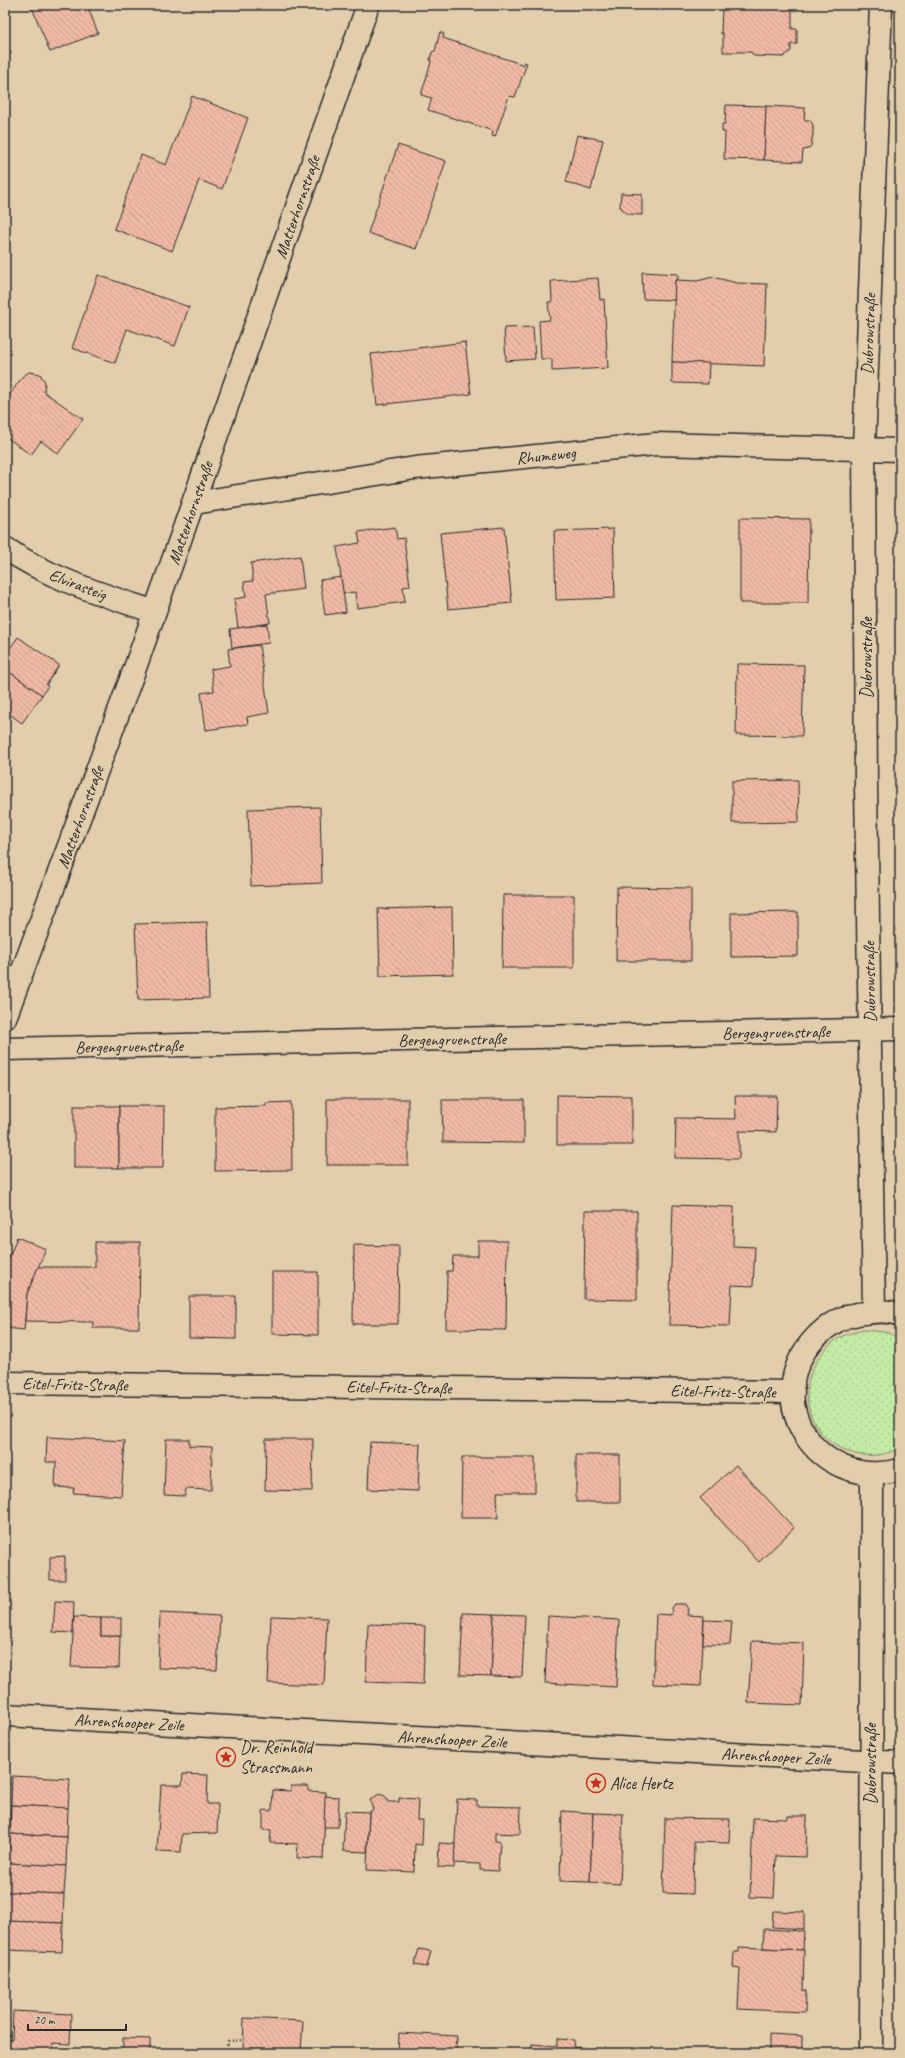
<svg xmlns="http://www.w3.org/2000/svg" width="905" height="2058" viewBox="0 0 905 2058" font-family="Caveat,sans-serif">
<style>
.grass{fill:url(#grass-dots);stroke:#788b68}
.building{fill:url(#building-back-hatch);stroke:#2b2b2b}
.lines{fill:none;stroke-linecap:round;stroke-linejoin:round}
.street-casing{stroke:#2b2b2b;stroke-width:25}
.path{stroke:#2b2b2b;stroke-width:2.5;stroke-dasharray:1 3;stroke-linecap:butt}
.street{stroke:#e2cdac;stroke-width:22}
.labels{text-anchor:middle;stroke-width:3.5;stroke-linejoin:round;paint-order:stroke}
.street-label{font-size:17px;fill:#2b2b2b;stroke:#e2cdac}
.poi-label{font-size:17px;fill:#2b2b2b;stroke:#e2cdac;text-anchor:start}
</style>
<defs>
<pattern id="grass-dots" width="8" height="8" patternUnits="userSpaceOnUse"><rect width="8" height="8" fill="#c4eba6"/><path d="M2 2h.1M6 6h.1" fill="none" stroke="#a9ca8f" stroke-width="1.8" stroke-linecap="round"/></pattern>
<pattern id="building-back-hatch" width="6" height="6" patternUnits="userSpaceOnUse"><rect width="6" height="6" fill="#f0b9a4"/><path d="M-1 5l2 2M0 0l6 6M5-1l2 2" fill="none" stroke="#ce9f8d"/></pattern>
</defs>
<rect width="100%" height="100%" fill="#e2cdac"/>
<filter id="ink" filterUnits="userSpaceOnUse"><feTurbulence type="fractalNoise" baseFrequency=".025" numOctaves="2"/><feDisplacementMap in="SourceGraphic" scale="8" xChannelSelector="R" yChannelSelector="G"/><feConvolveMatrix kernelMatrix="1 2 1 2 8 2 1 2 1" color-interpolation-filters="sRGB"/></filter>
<g filter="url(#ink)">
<!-- grass -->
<path class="grass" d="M864,1330l21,2 15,6v110c-62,30 -119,-37 -80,-92 6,-8 14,-16 23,-20 6,-3 14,-4 21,-6z"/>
<!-- building -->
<g class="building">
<polygon points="31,5 87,5 98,33 50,52"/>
<polygon points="718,5 799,5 799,8 792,8 792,29 797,29 797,44 791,44 791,51 783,57 754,56 751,52 723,52 723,33 721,34 722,6"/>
<polygon points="440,32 444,34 443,38 524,65 524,62 527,63 515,97 509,96 495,137 492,136 493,131 428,110 432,98 421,95 431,62 430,59 432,52 435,51"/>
<polygon points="5,39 11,54 5,57"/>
<polygon points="192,96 248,118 222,189 199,180 172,251 114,229 141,155 166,165"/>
<polygon points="726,105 766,106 764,160 724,159 725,132 722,132 722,124 725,124"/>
<polygon points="766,106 805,108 804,120 810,120 813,125 813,134 811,146 808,149 803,150 802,162 764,160"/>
<polygon points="577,135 603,140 591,190 566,182"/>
<polygon points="398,145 446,161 416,249 368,233"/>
<polygon points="621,193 642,194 642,215 628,214 620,207"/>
<polygon points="642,272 678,274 678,280 675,280 675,300 643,299"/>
<polygon points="98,275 189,307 175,346 127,329 115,363 72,348"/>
<polygon points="713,277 737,283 767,284 764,366 672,362 675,280 697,281"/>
<polygon points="598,278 600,300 604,299 608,368 552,371 552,359 541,359 539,321 550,320 548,302 552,302 551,281"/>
<polygon points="533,327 535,359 506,361 504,328"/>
<polygon points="465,342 471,394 377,405 371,354"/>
<polygon points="672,362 709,363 708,384 672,383"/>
<polygon points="29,372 40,374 45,382 44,392 83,419 58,454 41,441 31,455 5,436 5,401 23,376"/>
<polygon points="740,518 809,519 808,603 740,603"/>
<polygon points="395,527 397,539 404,538 410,586 403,587 405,602 357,608 355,592 343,593 337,547 360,543 358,532"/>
<polygon points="504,527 512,603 448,609 440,533"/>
<polygon points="613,529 615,598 556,600 554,531"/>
<polygon points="300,556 304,589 266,594 270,623 238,628 234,599 246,597 244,582 253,581 251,563"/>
<polygon points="341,577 346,612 325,615 320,580"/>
<polygon points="267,624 269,643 232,648 230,629"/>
<polygon points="18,637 59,665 46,685 48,686 42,695 5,669 5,655"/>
<polygon points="259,645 269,713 247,717 248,724 206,730 201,693 214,691 211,669 230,666 228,649"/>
<polygon points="737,664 804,665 802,736 736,735"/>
<polygon points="5,669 42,695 22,723 5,711"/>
<polygon points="798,780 799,822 732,823 732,781"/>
<polygon points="320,807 322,883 251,886 248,809"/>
<polygon points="617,887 691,888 691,961 616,961"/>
<polygon points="503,895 574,895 574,968 502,968"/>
<polygon points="452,907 453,974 380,976 378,909"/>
<polygon points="798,912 798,956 731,957 731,913"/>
<polygon points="207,922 209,998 138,1000 135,924"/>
<polygon points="557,1095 632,1096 632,1145 557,1145"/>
<polygon points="735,1096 777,1096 776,1132 739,1131 739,1159 675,1158 676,1118 736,1119"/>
<rect x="327" y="1099" width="81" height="66"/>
<polygon points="442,1100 524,1100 524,1143 443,1142"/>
<polygon points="291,1102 292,1170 215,1171 215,1107 266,1106 266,1103"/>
<rect x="74" y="1106" width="45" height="62"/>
<polygon points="119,1106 164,1106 163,1168 119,1168"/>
<polygon points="673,1205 734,1207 733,1246 755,1247 753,1286 732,1285 730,1326 669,1325"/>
<polygon points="585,1211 637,1211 637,1300 584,1299"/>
<polygon points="17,1237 46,1249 27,1294 24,1330 5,1328 5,1268"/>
<polygon points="478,1241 507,1241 506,1330 446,1329 447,1271 452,1271 453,1256 478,1256"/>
<polygon points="95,1242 140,1242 139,1328 93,1328 93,1322 25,1321 27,1294 38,1267 95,1267"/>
<polygon points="354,1245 399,1246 398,1324 353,1324"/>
<polygon points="272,1272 318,1272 318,1335 272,1334"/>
<polygon points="189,1296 236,1296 236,1339 189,1338"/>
<polygon points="47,1437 125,1441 121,1496 73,1493 74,1488 55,1487 56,1462 46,1462"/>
<polygon points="166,1439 189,1439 189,1446 212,1447 211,1490 186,1489 185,1496 164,1495"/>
<polygon points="266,1439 313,1439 312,1491 265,1490"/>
<polygon points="370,1442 420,1444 418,1491 368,1489"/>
<rect x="576" y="1455" width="44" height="47"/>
<polygon points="462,1457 535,1457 535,1492 497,1492 498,1518 461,1518"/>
<polygon points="736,1465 794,1528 759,1562 700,1498"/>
<polygon points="65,1556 65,1580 50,1580 50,1557"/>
<polygon points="55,1601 74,1602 73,1633 53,1632"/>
<polygon points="675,1604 685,1604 688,1609 687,1615 704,1616 701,1686 653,1684 656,1614 671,1615 672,1608"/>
<polygon points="160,1613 220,1616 217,1670 158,1668"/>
<polygon points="463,1613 494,1614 491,1676 460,1675"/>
<polygon points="494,1614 525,1615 522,1677 491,1676"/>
<polygon points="271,1616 327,1618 324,1685 268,1683"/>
<polygon points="548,1616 619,1620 616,1687 545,1683"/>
<polygon points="74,1617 101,1618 101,1636 120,1636 119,1668 71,1667"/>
<rect x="101" y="1618" width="20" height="18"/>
<polygon points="704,1620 732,1621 730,1645 703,1644"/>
<polygon points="368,1624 425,1626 423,1684 366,1682"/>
<polygon points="752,1641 804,1643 802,1705 748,1703"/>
<polygon points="183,1774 208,1775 207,1804 218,1804 217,1833 182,1834 181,1852 157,1851 161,1785 182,1785"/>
<polygon points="12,1776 70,1779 68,1808 11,1805"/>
<polygon points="291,1786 308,1786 308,1791 326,1792 323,1859 297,1858 298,1844 270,1843 271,1830 263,1830 263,1810 272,1811 273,1790 291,1791"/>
<polygon points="379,1794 385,1796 388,1802 399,1802 399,1798 418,1799 417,1820 423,1820 422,1845 415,1844 414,1872 367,1870 369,1812 373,1810 370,1800"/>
<polygon points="325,1796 339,1797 338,1827 324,1827"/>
<polygon points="457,1799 477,1800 477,1806 521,1807 520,1834 495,1833 495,1841 500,1841 498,1871 480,1870 480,1864 454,1863"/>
<polygon points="11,1805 68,1808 67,1837 10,1834"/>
<polygon points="345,1811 369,1812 367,1852 343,1851"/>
<polygon points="562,1811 593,1813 590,1882 560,1881"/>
<polygon points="593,1813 623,1814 620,1884 590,1882"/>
<polygon points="788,1816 807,1816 806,1857 776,1856 774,1898 750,1897 753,1818 788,1819"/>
<polygon points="665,1818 730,1819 729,1843 694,1842 693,1894 663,1893"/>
<polygon points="10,1834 67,1837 66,1866 8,1863"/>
<polygon points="439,1843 455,1844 454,1868 438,1867"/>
<polygon points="8,1863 66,1866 64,1894 7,1892"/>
<polygon points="7,1892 64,1894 63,1923 6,1921"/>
<polygon points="773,1911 804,1912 804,1929 772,1927"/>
<polygon points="6,1921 63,1923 62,1952 5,1950"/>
<polygon points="764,1929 804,1931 803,1950 763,1948"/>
<polygon points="739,1947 804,1950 803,1991 806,1991 805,2012 738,2009 740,1968 733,1967 734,1952 739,1952"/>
<polygon points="419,1949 431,1951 427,1967 414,1965"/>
<polygon points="13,2011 71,2014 70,2044 53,2043 53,2053 5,2053 5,2039 12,2040"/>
<polygon points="244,2018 303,2021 301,2051 243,2048"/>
<polygon points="399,2033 457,2036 456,2053 398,2053"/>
<polygon points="769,2034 802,2036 802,2052 769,2052"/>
<polygon points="123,2038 150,2039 150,2053 123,2053"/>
<polygon points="557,2039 574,2040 573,2047 586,2048 585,2053 531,2053 532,2044 557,2046"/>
<polygon points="243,2048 301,2051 301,2053 243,2053"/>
<polygon points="189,2052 215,2053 189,2053"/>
<rect x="769" y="2052" width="31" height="1"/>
</g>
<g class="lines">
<defs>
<g id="street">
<polyline points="194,503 415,468 656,444 900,450"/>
<path d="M5,548c45,31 99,47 150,64"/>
<polyline points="5,1018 135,668 368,5"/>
<polyline points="5,1049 900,1029"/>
<polyline points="874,1311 866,786 864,447 881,5"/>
<path d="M900,1315c-12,-6 -29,-3 -42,-1 -16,2 -30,11 -42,23 -59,61 1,155 84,133"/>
<polyline points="5,1383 793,1392"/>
<polyline points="5,1715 900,1763"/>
<polyline points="871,2053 872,1475"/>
</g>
</defs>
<!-- street casing -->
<use href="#street" class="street-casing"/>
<!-- path -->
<g class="path">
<polyline points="898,1345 899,1443"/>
<polyline points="5,1784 12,1784"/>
<polyline points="5,1814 11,1813"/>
<polyline points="5,1842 9,1842"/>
<polyline points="5,1871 8,1871"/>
<polyline points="5,1900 7,1901"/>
<polyline points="5,1930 5,1931"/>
<polyline points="5,2035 12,2035"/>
<polyline points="227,2053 228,2041 243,2040"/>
<polyline points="376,2053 376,2051 398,2052"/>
</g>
<!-- street -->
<use href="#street" class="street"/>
</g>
</g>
<!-- icons -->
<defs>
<symbol id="sight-ring" viewBox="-11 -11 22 22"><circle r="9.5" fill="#e2cdac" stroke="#c8321e" stroke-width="1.5"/><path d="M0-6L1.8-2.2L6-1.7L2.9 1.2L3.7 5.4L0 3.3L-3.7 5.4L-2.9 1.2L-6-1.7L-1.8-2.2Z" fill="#c8321e"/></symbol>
</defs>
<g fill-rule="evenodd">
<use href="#sight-ring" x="215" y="1746" width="22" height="22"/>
<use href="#sight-ring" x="585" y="1772" width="22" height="22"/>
</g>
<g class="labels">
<!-- street labels -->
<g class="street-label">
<text transform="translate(297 207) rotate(-71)" y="6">Matterhornstraße</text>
<text transform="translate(868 334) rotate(-88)" y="6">Dubrowstraße</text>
<text transform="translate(546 455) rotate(-6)" y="6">Rhumeweg</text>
<text transform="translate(190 513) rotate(-71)" y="6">Matterhornstraße</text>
<text transform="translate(78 584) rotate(21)" y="6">Elvirasteig</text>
<text transform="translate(866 658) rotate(-90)" y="6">Dubrowstraße</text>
<text transform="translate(80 817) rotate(-70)" y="6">Matterhornstraße</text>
<text transform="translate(869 982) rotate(-91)" y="6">Dubrowstraße</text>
<text transform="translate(776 1032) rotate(-1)" y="6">Bergengruenstraße</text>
<text transform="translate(452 1039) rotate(-1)" y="6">Bergengruenstraße</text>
<text transform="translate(129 1046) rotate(-1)" y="6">Bergengruenstraße</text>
<text transform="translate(75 1384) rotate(1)" y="6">Eitel-Fritz-Straße</text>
<text transform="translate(399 1387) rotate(1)" y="6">Eitel-Fritz-Straße</text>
<text transform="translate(723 1391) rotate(1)" y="6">Eitel-Fritz-Straße</text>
<text transform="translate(129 1722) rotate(3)" y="6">Ahrenshooper Zeile</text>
<text transform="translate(452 1739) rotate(3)" y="6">Ahrenshooper Zeile</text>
<text transform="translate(776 1756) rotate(3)" y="6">Ahrenshooper Zeile</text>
<text transform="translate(870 1764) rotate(-90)" y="6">Dubrowstraße</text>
</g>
<!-- poi labels -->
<g class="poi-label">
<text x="240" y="1753">Dr. Reinhold<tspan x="240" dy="20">Strassmann</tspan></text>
<text x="610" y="1789">Alice Hertz</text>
</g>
</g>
<!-- margin -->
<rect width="905" height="2058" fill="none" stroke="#e2cdac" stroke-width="20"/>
<rect x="10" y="10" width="885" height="2038" fill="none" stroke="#2b2b2b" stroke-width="1.5" filter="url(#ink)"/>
<!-- scale -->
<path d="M28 2024v6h98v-6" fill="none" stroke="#2b2b2b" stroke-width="2"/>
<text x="34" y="2024" font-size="12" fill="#2b2b2b" stroke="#e2cdac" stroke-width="3" paint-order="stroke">20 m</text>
</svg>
